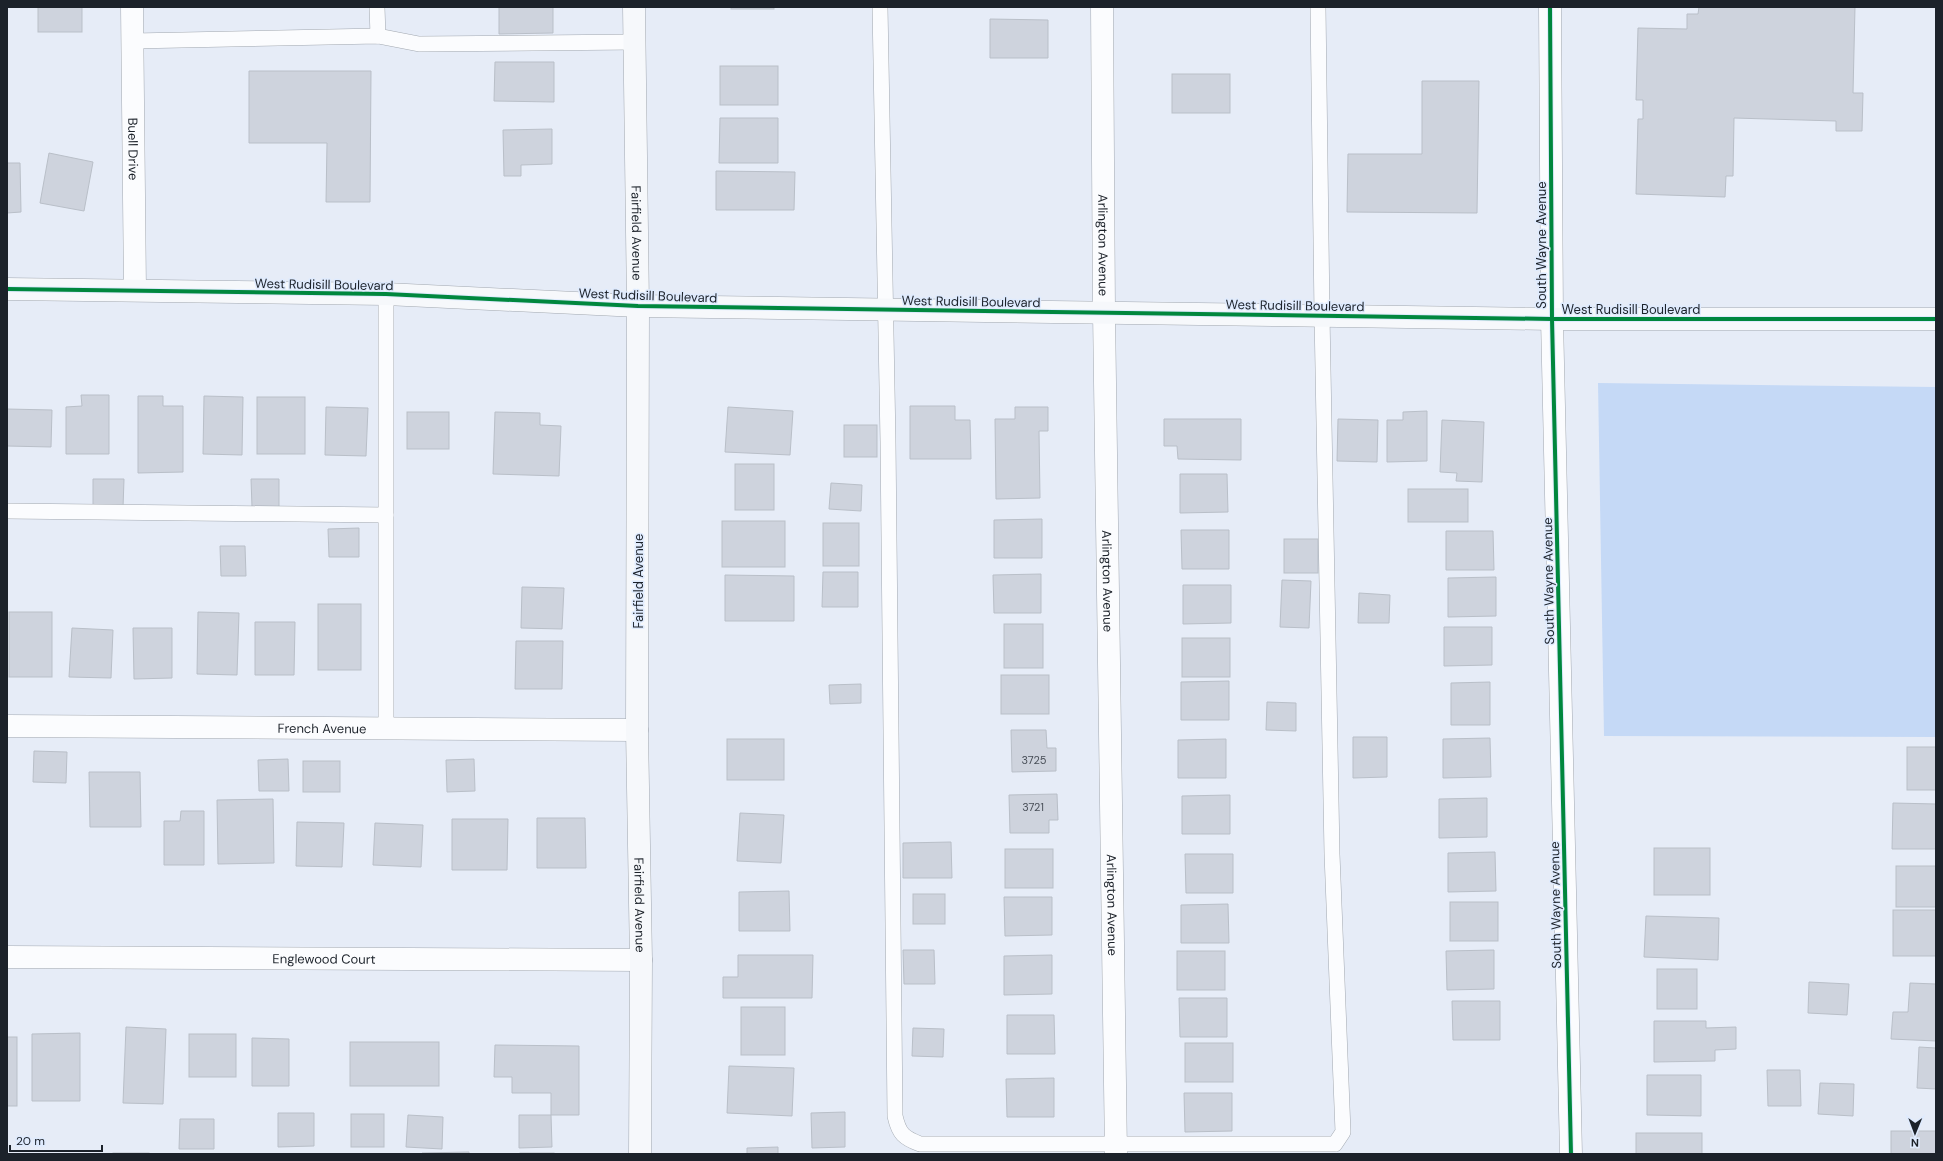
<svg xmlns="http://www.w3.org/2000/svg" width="1943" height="1161" viewBox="0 0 1943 1161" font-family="'DM Sans',sans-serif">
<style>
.green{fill:#c5d9f6}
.building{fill:#ced3dd;stroke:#b9bfc8}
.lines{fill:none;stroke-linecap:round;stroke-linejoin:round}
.lane-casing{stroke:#a2a8b0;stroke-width:16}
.street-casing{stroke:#a2a8b0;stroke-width:23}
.secondary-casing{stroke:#a2a8b0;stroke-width:23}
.lane{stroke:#fbfcfe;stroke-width:15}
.street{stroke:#fbfcfe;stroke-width:22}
.secondary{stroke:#f6f8fb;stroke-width:22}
.cycleway-casing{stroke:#dfebfe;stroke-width:6}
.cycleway{stroke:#00873e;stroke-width:4}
.labels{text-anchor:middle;stroke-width:3;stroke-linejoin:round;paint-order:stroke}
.number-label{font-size:11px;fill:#484e57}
.street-label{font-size:13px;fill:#1c222a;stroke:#dfebfe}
</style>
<rect width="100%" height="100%" fill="#e6ecf7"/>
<!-- green -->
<polygon class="green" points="1598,383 1936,387 1936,737 1604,736"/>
<!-- building -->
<g class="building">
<rect x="38" y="7" width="44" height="25"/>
<polygon points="499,7 553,7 553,33 499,34"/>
<rect x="731" y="7" width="43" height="2"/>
<polygon points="1699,7 1855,7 1853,93 1863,93 1862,131 1836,131 1836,121 1734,118 1733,176 1726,176 1725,197 1636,194 1638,119 1643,119 1643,100 1636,100 1638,28 1687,29 1687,14 1698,14"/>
<polygon points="990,19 1048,20 1048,58 990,58"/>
<polygon points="495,62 554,62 554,102 494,101"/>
<rect x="720" y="66" width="58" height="39"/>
<polygon points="249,71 371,71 370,202 326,202 327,143 249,143"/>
<rect x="1172" y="74" width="58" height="39"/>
<polygon points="1422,81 1479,81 1477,213 1347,212 1348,154 1422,154"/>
<polygon points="720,118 778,118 778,163 719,163"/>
<polygon points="552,129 552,164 521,165 521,176 504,176 503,130"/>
<polygon points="49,153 93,162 84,211 40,203"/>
<polygon points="7,163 20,163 21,212 7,213"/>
<polygon points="716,171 795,172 794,210 716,210"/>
<polygon points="81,395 109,395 109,454 66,454 66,407 82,406"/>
<polygon points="138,396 163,396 163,406 183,406 183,472 138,473"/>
<polygon points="204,396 243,397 242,455 203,454"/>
<rect x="257" y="397" width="48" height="57"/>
<polygon points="910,406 955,406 955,420 970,420 971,459 910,459"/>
<polygon points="326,407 368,408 366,456 325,455"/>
<polygon points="728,407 793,411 790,455 725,452"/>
<polygon points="1015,407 1048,407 1048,431 1039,431 1040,498 996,499 995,419 1015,419"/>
<polygon points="7,409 52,410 51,447 7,446"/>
<polygon points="1427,411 1427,461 1387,462 1387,420 1403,420 1403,412"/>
<rect x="407" y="412" width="42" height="37"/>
<polygon points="495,412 540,413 540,425 561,426 559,476 493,474"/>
<polygon points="1164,419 1241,419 1241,460 1178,459 1177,446 1164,446"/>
<polygon points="1338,419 1378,420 1377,462 1337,461"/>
<polygon points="1442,420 1484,422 1482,482 1456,481 1457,473 1440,472"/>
<rect x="844" y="425" width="33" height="32"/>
<rect x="735" y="464" width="39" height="46"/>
<polygon points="1180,474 1227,474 1228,512 1180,513"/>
<polygon points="93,479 124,479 123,508 93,508"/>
<polygon points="251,479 279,479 279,507 252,507"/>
<polygon points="831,483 862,485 861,511 829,509"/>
<rect x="1408" y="489" width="60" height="33"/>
<polygon points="1042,519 1042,558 994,558 994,520"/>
<rect x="722" y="521" width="63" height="46"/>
<rect x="823" y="523" width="36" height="43"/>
<polygon points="359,528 359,557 329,557 328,529"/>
<polygon points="1181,530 1229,530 1229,569 1182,569"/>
<polygon points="1446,531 1493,531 1494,570 1446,570"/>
<rect x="1284" y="539" width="34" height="34"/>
<polygon points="220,546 245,546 246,576 221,576"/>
<polygon points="823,572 858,572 858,607 822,607"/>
<polygon points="1041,574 1041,613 994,613 993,575"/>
<polygon points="725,575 794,576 794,621 725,621"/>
<polygon points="1496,577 1496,616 1448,617 1448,578"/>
<polygon points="1282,580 1311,581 1309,628 1280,627"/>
<polygon points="1183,585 1231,585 1231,623 1183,624"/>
<polygon points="522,587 564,588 562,629 521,628"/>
<polygon points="1359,593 1390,595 1389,623 1358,623"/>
<rect x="318" y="604" width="43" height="66"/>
<rect x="9" y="612" width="43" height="65"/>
<polygon points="198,612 239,613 237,675 197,674"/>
<polygon points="255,622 295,622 294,675 255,675"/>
<rect x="1004" y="624" width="39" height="44"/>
<polygon points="1444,627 1492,627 1492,665 1444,666"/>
<polygon points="72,628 113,630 111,678 69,677"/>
<polygon points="133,628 172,628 172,678 134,679"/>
<rect x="1182" y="638" width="48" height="39"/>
<polygon points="516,641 563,641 562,689 515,689"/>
<rect x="1001" y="675" width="48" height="39"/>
<polygon points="1229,681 1229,720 1181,720 1181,682"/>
<polygon points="1490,682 1490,725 1451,725 1451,683"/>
<polygon points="861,684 861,703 830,704 829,685"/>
<polygon points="1267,702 1296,703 1296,731 1266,730"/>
<polygon points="1011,730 1046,730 1047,748 1056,748 1056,771 1012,772"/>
<polygon points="1353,737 1387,737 1387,777 1353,778"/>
<polygon points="1490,738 1491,777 1443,778 1443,739"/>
<rect x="727" y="739" width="57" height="41"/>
<polygon points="1226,739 1226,778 1178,778 1178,740"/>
<rect x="1907" y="747" width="29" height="43"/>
<polygon points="34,751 67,752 66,783 33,782"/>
<polygon points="288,759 289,791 259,791 258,760"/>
<polygon points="474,759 475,791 447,792 446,760"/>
<rect x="303" y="761" width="37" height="31"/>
<polygon points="89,772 140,772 141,827 90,827"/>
<polygon points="1057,794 1058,820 1049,820 1049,833 1010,833 1009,795"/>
<polygon points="1230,795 1230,834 1182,834 1182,796"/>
<polygon points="1487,798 1487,837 1439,838 1439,799"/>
<polygon points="273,799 274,863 218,864 217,800"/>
<polygon points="1893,803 1936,804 1936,849 1892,849"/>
<polygon points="181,811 204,811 204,865 164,865 164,821 180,821"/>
<polygon points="740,813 784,815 781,863 737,861"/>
<polygon points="537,818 585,818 586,868 537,868"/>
<polygon points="452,819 508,819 507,870 452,870"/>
<polygon points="297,822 344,823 342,867 296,866"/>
<polygon points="375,823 423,825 421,867 373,865"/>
<polygon points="951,842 952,878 903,878 903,843"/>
<rect x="1654" y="848" width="56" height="47"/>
<rect x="1005" y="849" width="48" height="39"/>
<polygon points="1495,852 1496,891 1448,892 1448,853"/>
<polygon points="1185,854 1233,854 1233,893 1186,893"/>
<rect x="1896" y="866" width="40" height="41"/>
<polygon points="789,891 790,931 739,931 739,892"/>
<rect x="913" y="894" width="32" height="30"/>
<polygon points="1004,897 1052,897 1052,935 1005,936"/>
<rect x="1450" y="902" width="48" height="39"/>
<polygon points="1228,904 1229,943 1181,943 1181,905"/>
<rect x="1893" y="910" width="43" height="46"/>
<polygon points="1646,916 1719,918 1718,960 1644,957"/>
<polygon points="903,950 934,950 935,984 904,984"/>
<polygon points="1494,950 1494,989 1447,990 1446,951"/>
<rect x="1177" y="951" width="48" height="39"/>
<polygon points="738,955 813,955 812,998 723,998 723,977 738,977"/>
<polygon points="1052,955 1052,994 1004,995 1004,956"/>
<rect x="1657" y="969" width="40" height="40"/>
<polygon points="1809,982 1849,984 1847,1015 1808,1013"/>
<polygon points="1910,983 1936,984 1936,1041 1891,1039 1893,1012 1908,1012"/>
<polygon points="1179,998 1227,998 1227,1037 1180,1037"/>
<polygon points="1452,1001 1500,1001 1500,1040 1453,1040"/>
<rect x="741" y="1007" width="44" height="48"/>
<polygon points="1007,1015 1054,1015 1055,1054 1007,1054"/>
<polygon points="1654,1021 1706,1021 1706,1028 1736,1027 1736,1049 1715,1050 1715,1061 1654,1062"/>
<polygon points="126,1027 166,1029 163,1104 123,1103"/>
<polygon points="913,1028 944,1029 943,1057 912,1056"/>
<polygon points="80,1033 80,1101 32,1101 32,1034"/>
<rect x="189" y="1034" width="47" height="43"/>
<rect x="7" y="1037" width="10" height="69"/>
<polygon points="252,1038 289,1039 289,1086 252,1086"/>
<rect x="350" y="1042" width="89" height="44"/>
<rect x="1185" y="1043" width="48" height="39"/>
<polygon points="495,1045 579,1046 579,1115 551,1115 551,1093 512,1093 512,1077 494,1077"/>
<polygon points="1919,1047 1936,1048 1936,1089 1917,1088"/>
<polygon points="729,1066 794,1068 792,1116 727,1113"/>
<polygon points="1767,1070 1800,1070 1801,1106 1768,1106"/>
<polygon points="1647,1075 1701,1075 1701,1116 1647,1115"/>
<polygon points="1054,1078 1054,1117 1007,1117 1006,1079"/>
<polygon points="1820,1083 1854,1084 1853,1116 1818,1114"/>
<polygon points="1184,1093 1232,1093 1232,1131 1185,1132"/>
<polygon points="845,1112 845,1147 812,1148 811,1113"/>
<polygon points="278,1113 314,1113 314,1146 278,1147"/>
<rect x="351" y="1114" width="33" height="33"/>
<polygon points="408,1115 443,1117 442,1149 406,1147"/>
<polygon points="519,1115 551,1115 552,1147 519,1148"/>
<polygon points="180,1119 214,1119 214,1149 179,1149"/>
<rect x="1891" y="1131" width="45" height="23"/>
<rect x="1636" y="1133" width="66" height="21"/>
<polygon points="778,1147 778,1154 747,1154 747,1148"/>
<polygon points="469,1152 469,1154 422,1154 422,1153"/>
<rect x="113" y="1153" width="36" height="1"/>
<rect x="520" y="1153" width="34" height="1"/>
</g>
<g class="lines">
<defs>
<g id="lane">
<polyline points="377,7 378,36"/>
<path d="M880,7l8,435 7,674c4,18 9,22 25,28h415l8,-12 -11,-278 -10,-539 -4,-308"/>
<polyline points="133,41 378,36 419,44 635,42"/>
<polyline points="7,511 386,515"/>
<polyline points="386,729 386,294"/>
</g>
<g id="street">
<path id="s1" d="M132,7l3,283"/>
<path id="s2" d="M1102,7l2,305 12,842"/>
<polyline points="1550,7 1552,319 1571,1154"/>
<path id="s3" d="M7,726l630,4"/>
<path id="s4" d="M7,957l634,3"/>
</g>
<g id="secondary">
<path id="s5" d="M634,7l4,299 -1,424 4,230 -1,194"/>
<polyline points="7,289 386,294 638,306 1552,319 1936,319"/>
</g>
</defs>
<!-- lane casing -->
<use href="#lane" class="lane-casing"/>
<!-- street casing -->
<use href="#street" class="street-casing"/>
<!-- secondary casing -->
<use href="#secondary" class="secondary-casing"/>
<!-- lane -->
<use href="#lane" class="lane"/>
<!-- street -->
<use href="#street" class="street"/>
<!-- secondary -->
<use href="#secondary" class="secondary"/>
<defs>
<g id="cycleway">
<polyline points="1550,7 1552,319 1571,1154"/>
<polyline points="7,289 386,294 638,306 1552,319 1936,319"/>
</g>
</defs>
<!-- cycleway casing -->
<use href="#cycleway" class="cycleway-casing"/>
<!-- cycleway -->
<use href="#cycleway" class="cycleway"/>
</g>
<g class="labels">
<!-- number labels -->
<g class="number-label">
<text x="1034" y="764">3725</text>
<text x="1033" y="811">3721</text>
</g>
<!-- street labels -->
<g class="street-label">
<text dy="5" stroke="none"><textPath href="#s1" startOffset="142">Buell Drive</textPath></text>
<text dy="5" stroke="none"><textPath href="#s5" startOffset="226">Fairfield Avenue</textPath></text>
<text dy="5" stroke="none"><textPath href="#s2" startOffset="238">Arlington Avenue</textPath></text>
<text transform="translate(1541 245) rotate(-90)" y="5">South Wayne Avenue</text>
<text transform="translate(324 284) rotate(1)" y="5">West Rudisill Boulevard</text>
<text transform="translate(648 295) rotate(2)" y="5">West Rudisill Boulevard</text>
<text transform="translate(971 301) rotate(1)" y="5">West Rudisill Boulevard</text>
<text transform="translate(1295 305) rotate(1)" y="5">West Rudisill Boulevard</text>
<text x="1631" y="314">West Rudisill Boulevard</text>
<text transform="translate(638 581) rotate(-90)" y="5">Fairfield Avenue</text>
<text dy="5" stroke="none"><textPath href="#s2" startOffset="574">Arlington Avenue</textPath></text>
<text transform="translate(1548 581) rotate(-91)" y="5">South Wayne Avenue</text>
<text dy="5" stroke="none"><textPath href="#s3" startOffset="315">French Avenue</textPath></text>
<text dy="5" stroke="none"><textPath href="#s5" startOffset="898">Fairfield Avenue</textPath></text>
<text dy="5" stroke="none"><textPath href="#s2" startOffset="898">Arlington Avenue</textPath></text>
<text transform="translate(1555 905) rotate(-91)" y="5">South Wayne Avenue</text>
<text dy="5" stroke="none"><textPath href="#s4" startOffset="317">Englewood Court</textPath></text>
</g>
</g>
<!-- border -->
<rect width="1943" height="1161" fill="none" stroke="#1c222a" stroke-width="16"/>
<!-- north arrow -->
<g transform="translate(1915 1133) rotate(181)" stroke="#dfebfe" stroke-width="3" paint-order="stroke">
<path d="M0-3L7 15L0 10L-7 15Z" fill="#1c222a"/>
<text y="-6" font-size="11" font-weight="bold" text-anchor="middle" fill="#1c222a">N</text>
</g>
<!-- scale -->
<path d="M10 1145v6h92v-6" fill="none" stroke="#1c222a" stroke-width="2"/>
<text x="16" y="1145" font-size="12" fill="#1c222a" stroke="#dfebfe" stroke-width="3" paint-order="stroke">20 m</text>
</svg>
